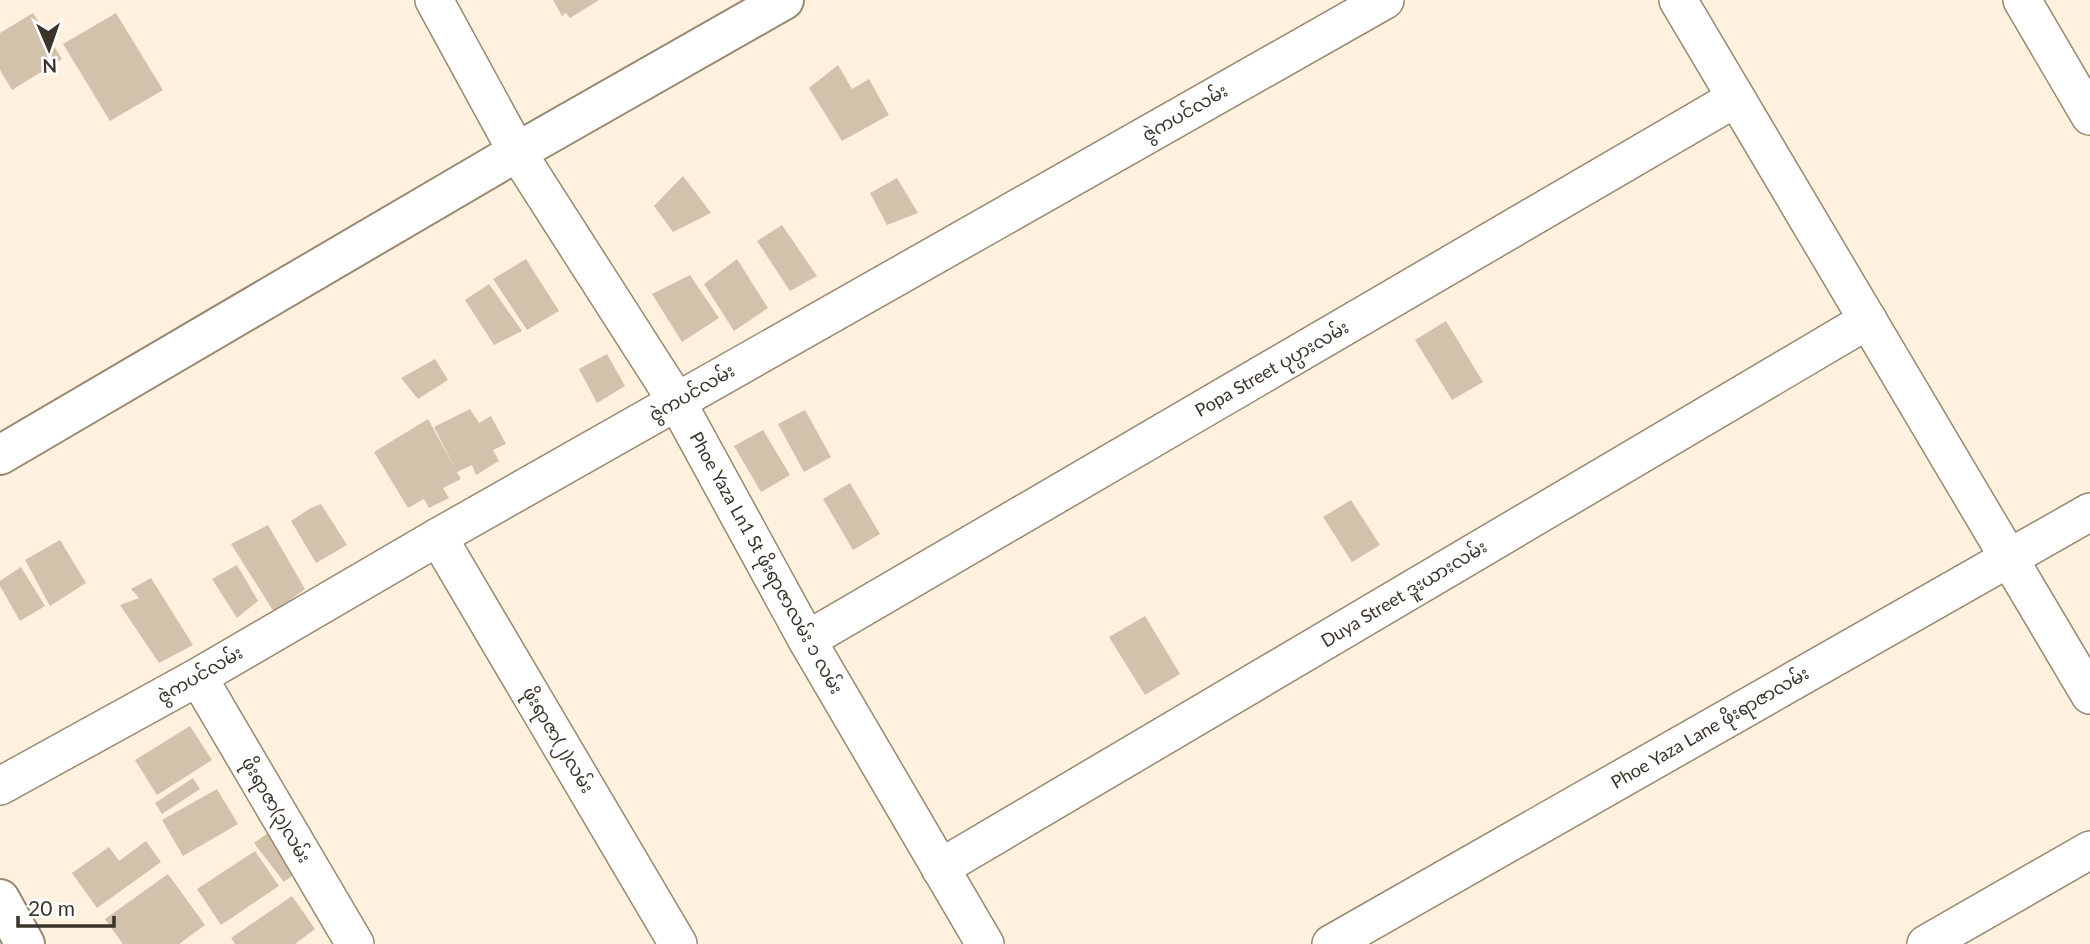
<svg xmlns="http://www.w3.org/2000/svg" width="2090" height="944" viewBox="0 0 2090 944" font-family="Lato,'Noto Sans Myanmar',sans-serif">
<style>
.building{fill:#d3c2ab}
.lines{fill:none;stroke-linecap:round;stroke-linejoin:round}
.street-casing{stroke:#988872;stroke-width:40}
.secondary-casing{stroke:#988872;stroke-width:42}
.street{stroke:#fff;stroke-width:37}
.secondary{stroke:#fff;stroke-width:38}
.labels{text-anchor:middle;stroke-width:6;stroke-linejoin:round;paint-order:stroke}
.street-label{font-size:18px;fill:#3a342a;stroke:#fff}
</style>
<rect width="100%" height="100%" fill="#fff1dd"/>
<!-- building -->
<g class="building">
<polygon points="553,0 599,0 570,18 566,13 562,16"/>
<polygon points="33,13 62,59 12,90 0,70 0,33"/>
<polygon points="116,13 163,90 110,121 63,44"/>
<polygon points="838,65 852,89 869,79 889,115 842,141 809,88"/>
<polygon points="683,176 711,213 673,232 654,206"/>
<polygon points="897,178 918,213 887,225 870,193"/>
<polygon points="782,225 817,276 790,291 757,241"/>
<polygon points="526,259 559,311 527,330 493,279"/>
<polygon points="737,259 768,308 734,331 704,284"/>
<polygon points="690,275 719,318 682,342 652,294"/>
<polygon points="489,284 522,331 494,345 465,300"/>
<polygon points="1446,321 1483,382 1452,400 1415,340"/>
<polygon points="607,354 625,386 597,403 579,369"/>
<polygon points="435,359 448,380 418,399 401,378"/>
<polygon points="470,409 479,423 491,416 506,444 493,450 499,461 476,475 472,465 457,472 461,479 443,488 449,498 429,508 424,499 408,508 374,452 428,419 456,470 434,427"/>
<polygon points="805,410 831,457 804,472 778,424"/>
<polygon points="763,430 790,475 761,492 734,446"/>
<polygon points="850,483 880,534 853,550 823,499"/>
<polygon points="1351,500 1380,545 1352,562 1323,517"/>
<polygon points="321,504 347,545 316,563 291,521 309,509"/>
<polygon points="268,525 305,589 274,612 231,544"/>
<polygon points="60,540 86,583 50,606 25,560"/>
<polygon points="237,565 258,601 237,618 212,579"/>
<polygon points="21,567 45,606 20,621 0,586 0,581"/>
<polygon points="151,578 193,645 159,663 120,605 139,598 131,589"/>
<polygon points="1145,616 1180,674 1145,695 1109,637"/>
<polygon points="190,726 212,760 157,795 135,760"/>
<polygon points="193,778 200,789 162,814 155,803"/>
<polygon points="217,789 238,824 183,856 162,820"/>
<polygon points="268,833 298,871 284,882 254,843"/>
<polygon points="146,841 161,862 97,908 72,873 109,847 119,861"/>
<polygon points="255,851 279,886 221,925 197,889"/>
<polygon points="168,874 205,925 179,944 123,944 105,919"/>
<polygon points="292,896 315,929 295,944 235,944 231,938"/>
</g>
<g class="lines">
<defs>
<g id="street">
<polyline points="434,0 517,152 677,402 807,640 985,944"/>
<polyline points="1678,0 2090,695"/>
<polyline points="2022,0 2090,116"/>
<polyline points="438,537 678,944"/>
<polyline points="807,640 1736,98"/>
<polyline points="198,677 355,944"/>
<polyline points="0,786 198,677 438,537 1385,0"/>
<polyline points="940,868 1868,320"/>
<polyline points="1331,944 2090,512"/>
<polyline points="1926,944 2090,850"/>
</g>
<g id="secondary">
<polyline points="0,455 517,152 784,0"/>
<polyline points="0,899 25,944"/>
</g>
</defs>
<!-- street casing -->
<use href="#street" class="street-casing"/>
<!-- secondary casing -->
<use href="#secondary" class="secondary-casing"/>
<!-- street -->
<use href="#street" class="street"/>
<!-- secondary -->
<use href="#secondary" class="secondary"/>
</g>
<g class="labels">
<!-- street labels -->
<g class="street-label">
<text transform="translate(1185 113) rotate(-30)" y="6">ဇွဲကပင်လမ်း</text>
<text transform="translate(1272 369) rotate(-30)" y="6">Popa Street ပုပ္ပားလမ်း</text>
<text transform="translate(692 393) rotate(-30)" y="6">ဇွဲကပင်လမ်း</text>
<text transform="translate(766 563) rotate(61)" y="6">Phoe Yaza Ln1 St ဖိုးရာဇာလမ်း ၁ လမ်း</text>
<text transform="translate(1404 594) rotate(-31)" y="6">Duya Street ဒူးယားလမ်း</text>
<text transform="translate(200 675) rotate(-30)" y="6">ဇွဲကပင်လမ်း</text>
<text transform="translate(1710 728) rotate(-30)" y="6">Phoe Yaza Lane ဖိုးရာဇာလမ်း</text>
<text transform="translate(558 740) rotate(59)" y="6">ဖိုးရာဇာ(၂)လမ်း</text>
<text transform="translate(276 810) rotate(60)" y="6">ဖိုးရာဇာ(၃)လမ်း</text>
</g>
</g>
<!-- north arrow -->
<g transform="translate(49 49) rotate(178)" stroke="#ffffff" stroke-width="5" paint-order="stroke">
<path d="M0-5L12 26L0 18L-12 26Z" fill="#3a342a"/>
<text y="-10" font-size="19" font-weight="bold" text-anchor="middle" fill="#3a342a">N</text>
</g>
<!-- scale -->
<path d="M18 916v10h96v-10" fill="none" stroke="#3a342a" stroke-width="3.5"/>
<text x="28" y="916" font-size="21" fill="#3a342a" stroke="#ffffff" stroke-width="5" paint-order="stroke">20 m</text>
</svg>
